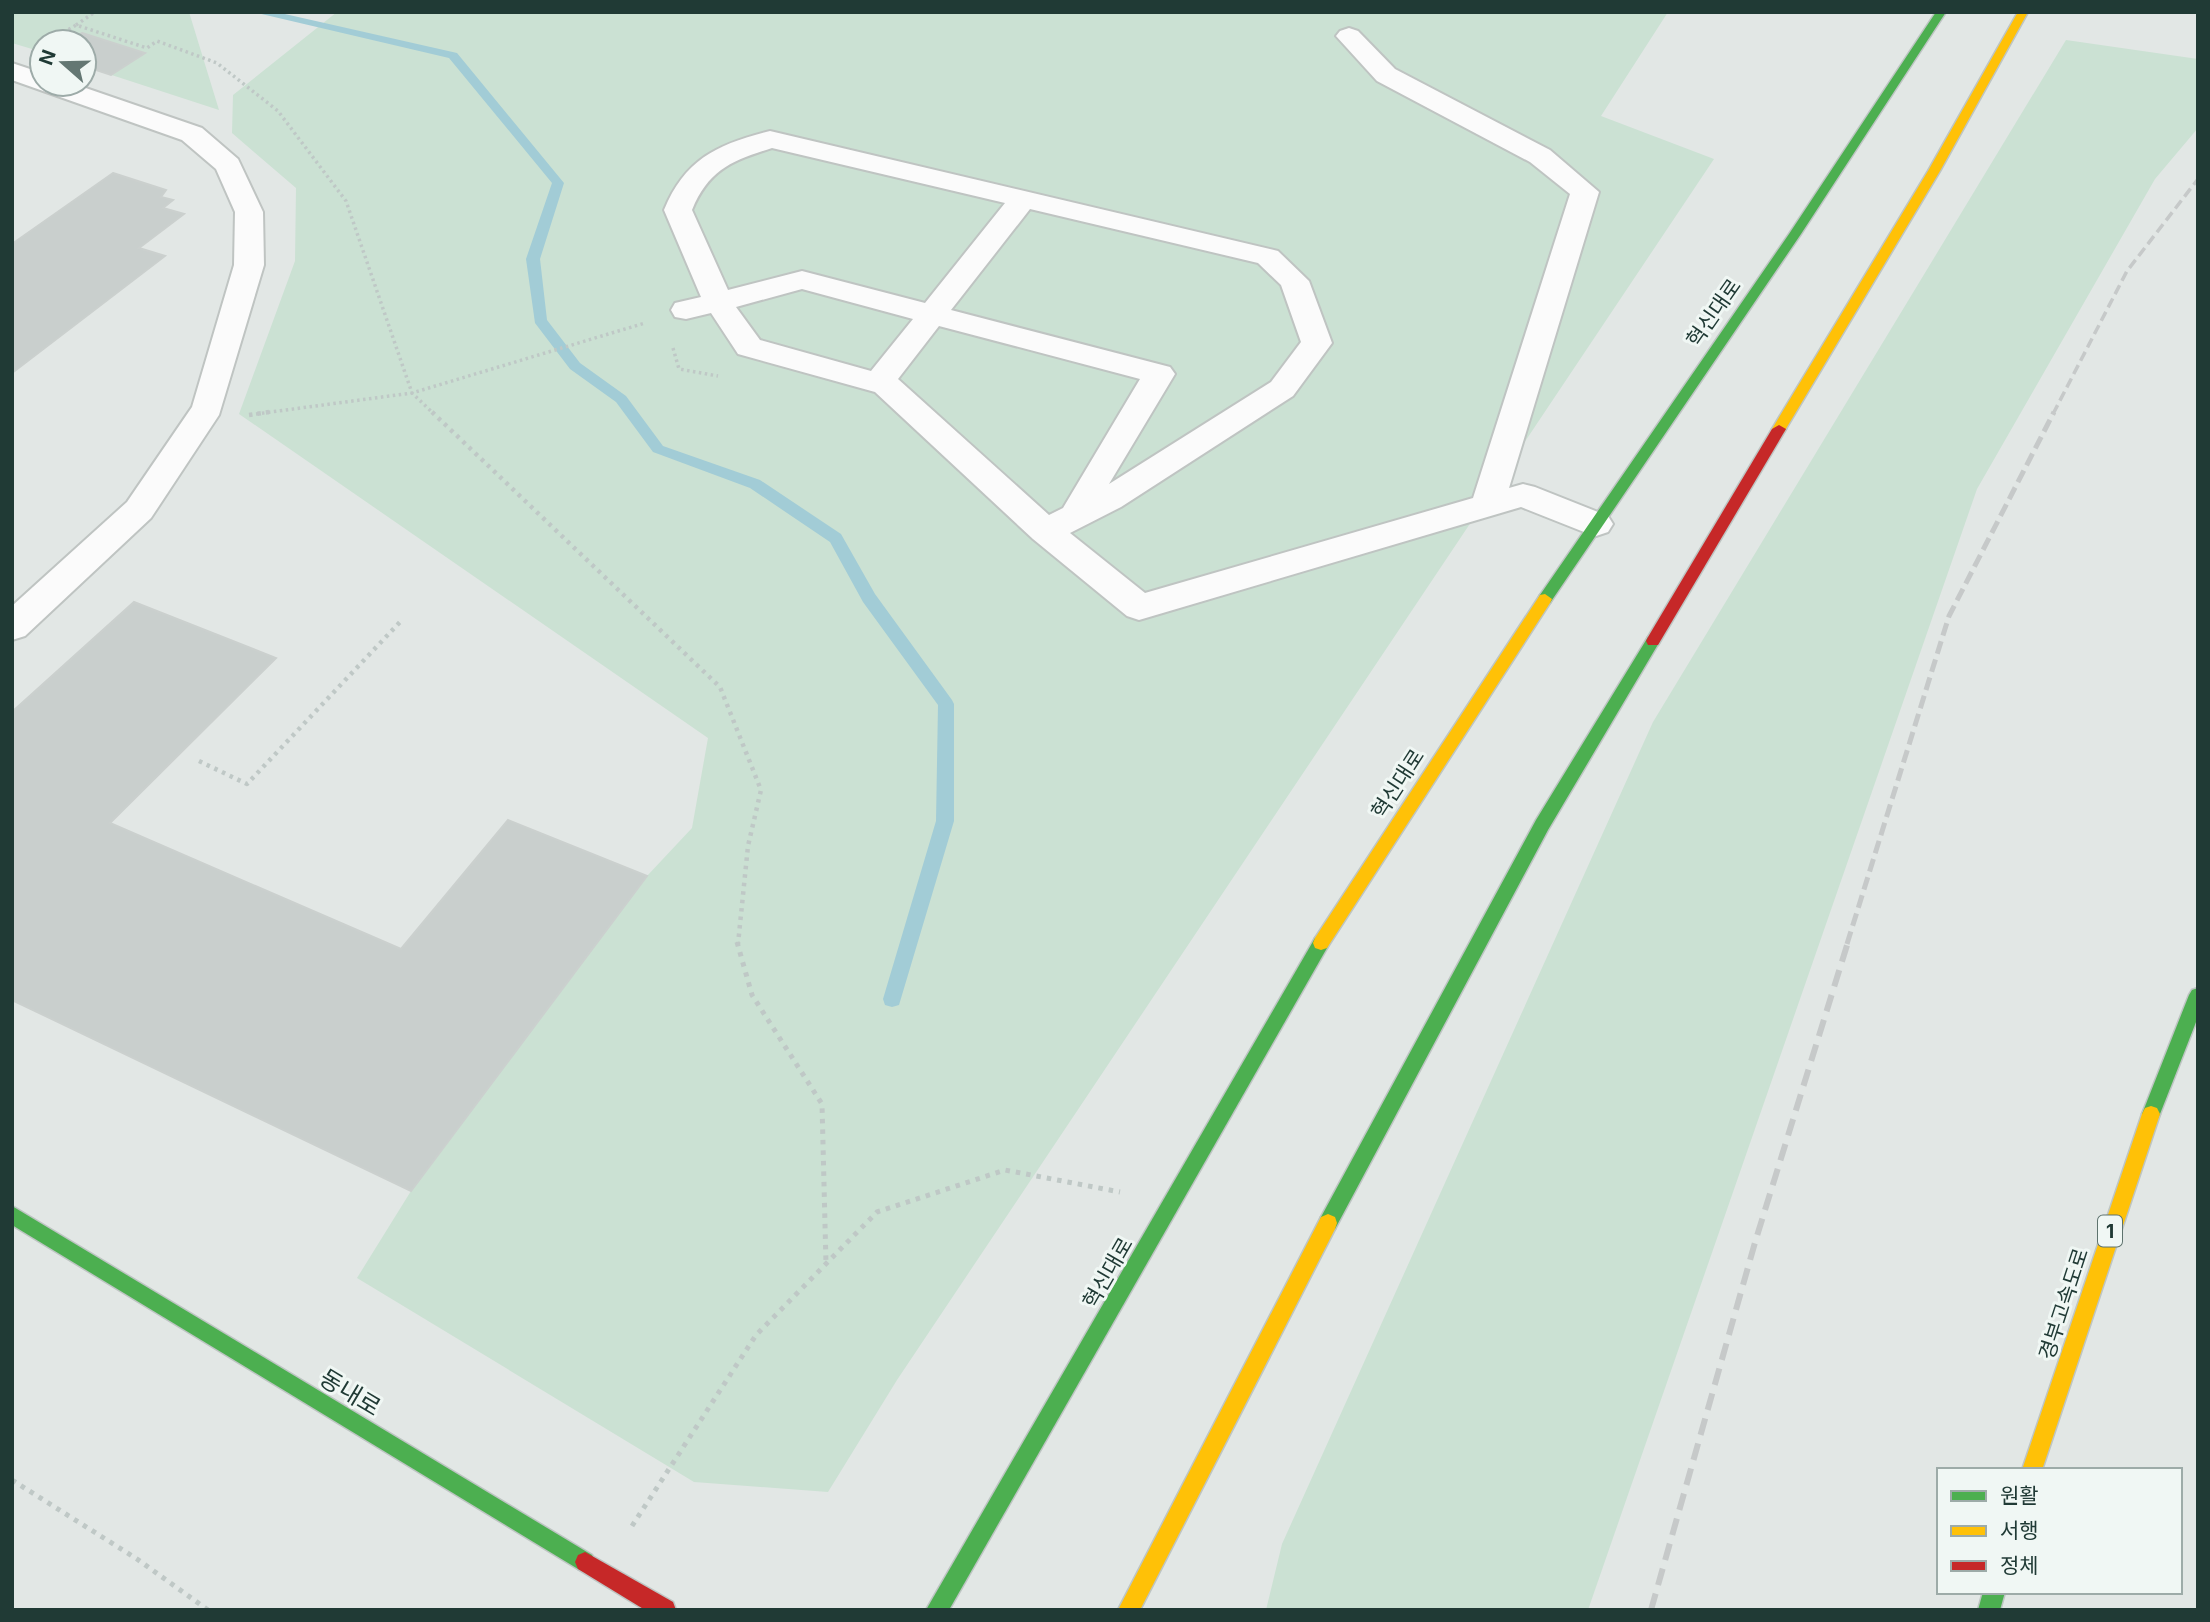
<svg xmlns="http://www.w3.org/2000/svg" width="2210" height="1622" viewBox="0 0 2210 1622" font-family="Inter,'Noto Sans KR',sans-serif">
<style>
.green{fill:#cbe1d3}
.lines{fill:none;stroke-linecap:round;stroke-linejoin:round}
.stream{fill:#a2ccd6;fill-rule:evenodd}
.building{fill:#c9cfcd;stroke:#cbd0ce;stroke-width:2}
.street-casing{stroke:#bfc4c2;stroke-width:4}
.fast-casing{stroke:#bec5c3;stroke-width:3}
.slow-casing{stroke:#bec5c3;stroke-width:3}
.jam-casing{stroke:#bec5c3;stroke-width:3}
.path-far2{stroke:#bfc8c6;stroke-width:3.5;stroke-dasharray:2.5 3.5;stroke-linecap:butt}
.path-far1{stroke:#bfc8c6;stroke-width:4.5;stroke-dasharray:3.5 5;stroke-linecap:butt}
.path{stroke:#bfc8c6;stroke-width:5;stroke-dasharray:4.5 6;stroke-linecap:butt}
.street{fill:#fbfbfb;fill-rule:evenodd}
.fast{fill:#4caf50;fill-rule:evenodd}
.slow{fill:#ffc107;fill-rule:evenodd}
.jam{fill:#c62828;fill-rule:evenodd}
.rail-far2{stroke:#c6c9c9;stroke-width:3.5;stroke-dasharray:10 5;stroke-linecap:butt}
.rail-far1{stroke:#c6c9c9;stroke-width:5;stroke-dasharray:13 6;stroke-linecap:butt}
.rail{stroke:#c6c9c9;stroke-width:6;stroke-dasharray:17 9;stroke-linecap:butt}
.labels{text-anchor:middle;stroke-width:6;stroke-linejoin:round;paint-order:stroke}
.shield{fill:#f0f7f4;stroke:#5e736e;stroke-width:2}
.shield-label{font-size:19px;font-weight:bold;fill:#203a35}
.street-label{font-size:21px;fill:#203a35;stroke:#f0f7f4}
.near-street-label{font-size:24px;fill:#203a35;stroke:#f0f7f4}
</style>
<rect width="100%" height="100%" fill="#e2e7e5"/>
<!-- green -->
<g class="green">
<polygon points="12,12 189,12 219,110 84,66 84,42 42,42 42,52 12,43"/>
<polygon points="337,12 1668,12 1601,116 1714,159 897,1380 828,1492 694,1482 357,1278 411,1191 647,876 692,828 708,738 239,414 295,261 296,188 232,133 233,95"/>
<polygon points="2066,40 2198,59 2198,128 2155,179 1977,489 1588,1610 1266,1610 1282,1544 1653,722"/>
</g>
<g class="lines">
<!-- stream -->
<polygon class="stream" points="253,12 276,12 457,53 564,183 540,259 547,320 580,363 626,396 663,446 760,480 841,534 875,594 952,700 954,704 954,821 899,1005 892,1007 885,1005 883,999 936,821 938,705 863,602 830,542 750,488 653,452 616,402 570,369 535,323 526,259 552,183 449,58"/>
</g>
<!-- building -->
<g class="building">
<polygon points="82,33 145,53 111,75 84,66 84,42 68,42"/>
<polygon points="113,173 166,190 161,197 173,200 163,208 184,214 139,248 165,256 12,373 12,244"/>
<polygon points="134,602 276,658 110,823 401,949 508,820 647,876 411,1191 12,1000 12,712"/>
</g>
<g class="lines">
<defs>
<g id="street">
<path d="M1349,28l9,3 37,38 155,81 49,42 -90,296 14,-4 12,3 73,29 5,8 -5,8 -12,4 -12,-4 -63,-25 -382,113 -12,-4 -94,-77 -158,-147 -137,-38 -27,-41 -25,6 -11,-2 -4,-7 4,-7 26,-6 -37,-87c21,-51 54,-66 106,-79l508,120 31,30 23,62 -39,53 -172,111 -51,26 75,60 328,-95 97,-304 -40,-32 -153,-81 -41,-45 4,-5zM772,148l233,55 -80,100 -123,-32 -74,19 -36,-80c17,-41 40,-49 80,-62zM1030,209l228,54 23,22 20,57 -30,40 -162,102 66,-110 -5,-7 -219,-57zM802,289l111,30 -42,52 -111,-31 -24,-33zM939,326l201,53 -77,129 -14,7 -151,-136z"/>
<polygon points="12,63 42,73 42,84 74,84 202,128 238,159 263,212 264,265 219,415 151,518 25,636 12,640 12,606 127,502 192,407 234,265 235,212 216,169 182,140 12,80"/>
</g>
<g id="fast">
<polygon points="1936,12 1946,12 1801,234 1550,603 1540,603 1538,599 1540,595 1789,234"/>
<polygon points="1653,636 1660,641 1548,830 1335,1229 1328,1232 1321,1229 1319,1223 1321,1217 1536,820 1648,637"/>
<polygon points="1321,936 1327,938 1329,943 1327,948 949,1610 926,1610 1315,938"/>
<polygon points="2198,988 2198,1017 2160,1114 2157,1120 2151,1122 2145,1120 2142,1114 2189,995 2192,990"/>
<polygon points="12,1206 592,1555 595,1562 592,1569 585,1572 578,1569 12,1225"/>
<polygon points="1983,1592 2005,1592 2000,1610 1978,1610"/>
</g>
<g id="slow">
<polygon points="2018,12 2028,12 1940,171 1784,432 1774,432 1772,429 1928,171"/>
<polygon points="1545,594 1552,599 1550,603 1327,948 1321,950 1315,948 1313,943 1315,938 1540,595"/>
<polygon points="2151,1106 2157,1108 2160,1114 2042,1470 2022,1470 2142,1114 2145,1108"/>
<polygon points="1328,1214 1335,1217 1337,1223 1335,1229 1140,1610 1118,1610 1321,1217"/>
</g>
<g id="jam">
<polygon points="1779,425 1786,429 1658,645 1648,645 1646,641 1648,637 1772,429"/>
<polygon points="585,1552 673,1602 676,1610 645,1610 578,1569 575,1562 578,1555"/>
</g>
</defs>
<!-- street casing -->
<use href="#street" class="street-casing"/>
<!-- fast casing -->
<use href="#fast" class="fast-casing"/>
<!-- slow casing -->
<use href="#slow" class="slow-casing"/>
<!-- jam casing -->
<use href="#jam" class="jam-casing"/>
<!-- path-far2 -->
<g class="path-far2">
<polyline points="76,25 95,12"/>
<polyline points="48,42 76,25 147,48 157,41 217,63 278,111 346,201 412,393 434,414"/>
<polyline points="673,348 679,369 718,376"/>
<polyline points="256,414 412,393 645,323"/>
</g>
<!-- path-far1 -->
<g class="path-far1">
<polyline points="432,412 720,687 761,790 748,846 738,944"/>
<polyline points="249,415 269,412"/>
<polyline points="199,761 247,784 400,622"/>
</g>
<!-- path -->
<g class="path">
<polyline points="737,942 752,995 822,1104 826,1264"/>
<polyline points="12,1480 137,1559 208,1610"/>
<polyline points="632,1526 756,1335 877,1212 1005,1170 1120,1192"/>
</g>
<!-- street -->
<use href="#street" class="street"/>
<!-- fast -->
<use href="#fast" class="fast"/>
<!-- slow -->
<use href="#slow" class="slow"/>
<!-- jam -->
<use href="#jam" class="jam"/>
<!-- rail-far2 -->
<polyline class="rail-far2" points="2053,414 2127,271 2198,179"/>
<!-- rail-far1 -->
<polyline class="rail-far1" points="1847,944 1949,616 2054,412"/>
<!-- rail -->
<polyline class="rail" points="1651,1610 1756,1239 1848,942"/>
</g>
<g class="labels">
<!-- shield labels -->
<rect class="shield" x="2098" y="1215.5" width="24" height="31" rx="5"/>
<g class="shield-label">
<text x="2110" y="1238">1</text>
</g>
<!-- street labels -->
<g class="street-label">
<text transform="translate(1714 313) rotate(-55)" y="7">혁신대로</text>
<text transform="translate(1398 784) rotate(-57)" y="7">혁신대로</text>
<text transform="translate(1108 1273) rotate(-60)" y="7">혁신대로</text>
<text transform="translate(2064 1304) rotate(-72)" y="7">경부고속도로</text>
</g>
<!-- near-street labels -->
<g class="near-street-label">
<text transform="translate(350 1393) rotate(31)" y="8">동내로</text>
</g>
</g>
<!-- border -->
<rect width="2210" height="1622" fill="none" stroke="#203a35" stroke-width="28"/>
<!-- legend -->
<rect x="1937" y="1468" width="245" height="126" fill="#f0f7f4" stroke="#9daba8" stroke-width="2"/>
<rect x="1951" y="1491" width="35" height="10" fill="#4caf50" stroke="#9daba8" stroke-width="2"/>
<text x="2000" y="1503" font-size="21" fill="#203a35">원활</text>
<rect x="1951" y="1526" width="35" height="10" fill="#ffc107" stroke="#9daba8" stroke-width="2"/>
<text x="2000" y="1538" font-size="21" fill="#203a35">서행</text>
<rect x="1951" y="1561" width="35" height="10" fill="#c62828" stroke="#9daba8" stroke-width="2"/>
<text x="2000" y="1573" font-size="21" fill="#203a35">정체</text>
<!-- north arrow -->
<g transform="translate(63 63) rotate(290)"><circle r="33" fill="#f0f7f4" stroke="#9daba8" stroke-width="2"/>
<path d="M0-5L12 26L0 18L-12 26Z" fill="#647773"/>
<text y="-10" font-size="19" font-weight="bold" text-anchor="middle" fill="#203a35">N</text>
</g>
</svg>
